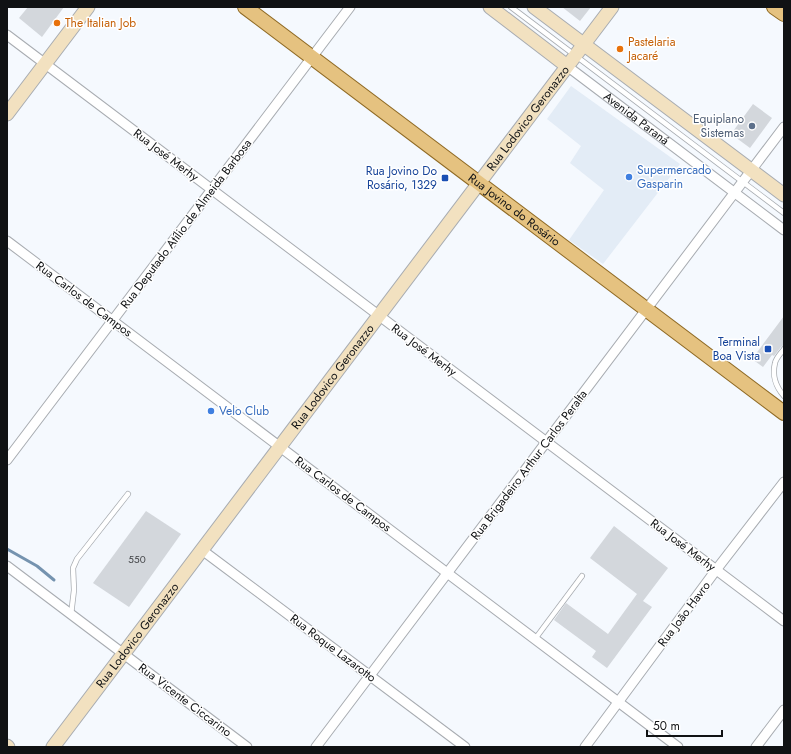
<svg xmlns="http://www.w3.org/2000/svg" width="791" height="754" viewBox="0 0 791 754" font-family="Jost,sans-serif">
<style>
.built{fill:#e3ecf6}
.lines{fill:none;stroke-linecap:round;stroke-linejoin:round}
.stream{stroke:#7593af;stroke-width:3}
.building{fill:#d3d7dc}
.lane-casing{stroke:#a8acb1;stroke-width:6}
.street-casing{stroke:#a8acb1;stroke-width:11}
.secondary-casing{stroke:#a8acb1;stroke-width:15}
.primary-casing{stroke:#8f6a24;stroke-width:16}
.lane{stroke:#fff;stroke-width:4.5}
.street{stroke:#fff;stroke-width:9}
.secondary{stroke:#f2e1c0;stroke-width:13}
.primary{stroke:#e5c280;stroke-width:14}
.food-dot{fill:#e8710a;stroke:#fff;stroke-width:1.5}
.service-dot{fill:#5c6f8a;stroke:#fff;stroke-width:1.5}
.shop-dot{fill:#3f7fe0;stroke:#fff;stroke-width:1.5}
.transit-dot{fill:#1a4fb4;stroke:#fff;stroke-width:1.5}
.labels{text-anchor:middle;stroke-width:3;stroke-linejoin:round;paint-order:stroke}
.number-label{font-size:10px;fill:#414346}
.food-label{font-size:12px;fill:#c56008;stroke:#fff;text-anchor:start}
.street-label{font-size:12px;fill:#101214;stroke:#fff}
.service-label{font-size:12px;fill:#4e5e75;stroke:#fff;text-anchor:end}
.shop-label{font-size:12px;fill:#366cbe;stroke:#fff;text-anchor:start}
.transit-label{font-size:12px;fill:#164399;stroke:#fff;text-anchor:end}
</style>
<rect width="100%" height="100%" fill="#f5f9fe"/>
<!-- built -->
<polygon class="built" points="571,86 680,164 603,264 569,240 604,190 570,163 581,146 547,119"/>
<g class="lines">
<!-- stream -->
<polyline class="stream" points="7,549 37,566 54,580"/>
</g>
<!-- building -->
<g class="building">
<polygon points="28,7 64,7 42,37 19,18"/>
<polygon points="562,7 591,7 580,21"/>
<polygon points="753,104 772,118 750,148 731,134"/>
<polygon points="784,316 784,345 781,347 774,356 772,355 763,367 752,359"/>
<polygon points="146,511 181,534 129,607 93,583"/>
<polygon points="614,526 668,568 643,601 652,607 607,668 592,657 596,651 554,620 566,603 608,634 637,594 590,558"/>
</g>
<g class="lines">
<defs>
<g id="lane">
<polyline points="511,7 784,213"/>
<path d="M784,349c-3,4 -8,9 -9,14 -3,12 1,24 9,33"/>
<polyline points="71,615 74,590 73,568 77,559 128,494"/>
<polyline points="535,639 582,576"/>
</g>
<g id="street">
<polyline points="7,35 784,621"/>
<path id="s1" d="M567,66l217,164"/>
<polyline points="7,241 678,747"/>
<polyline points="7,460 350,7"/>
<polyline points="202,550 465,747"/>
<polyline points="7,566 247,747"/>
<polyline points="316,747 784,127"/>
<polyline points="585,747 716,570 784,482"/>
<polyline points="756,747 784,710"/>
</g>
<g id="secondary">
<polyline points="490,7 567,66"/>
<polyline points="534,7 784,195"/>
<polyline points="7,114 88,7"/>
<polyline points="7,746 8,747"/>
<path id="s2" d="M53,747l559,-740"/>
</g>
<g id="primary">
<path id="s3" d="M245,7l539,406"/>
<polyline points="774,7 784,14"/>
</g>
</defs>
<!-- lane casing -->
<use href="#lane" class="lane-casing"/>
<!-- street casing -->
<use href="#street" class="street-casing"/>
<!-- secondary casing -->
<use href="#secondary" class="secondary-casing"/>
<!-- primary casing -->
<use href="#primary" class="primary-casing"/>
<!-- lane -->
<use href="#lane" class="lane"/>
<!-- street -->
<use href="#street" class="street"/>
<!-- secondary -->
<use href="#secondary" class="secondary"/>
<!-- primary -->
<use href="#primary" class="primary"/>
</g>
<!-- markers -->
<g class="food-dot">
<circle cx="57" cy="23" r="4"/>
<circle cx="620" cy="49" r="4"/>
</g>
<circle class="service-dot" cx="752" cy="126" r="4"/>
<g class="shop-dot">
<circle cx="629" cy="177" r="4"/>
<circle cx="211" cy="411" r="4"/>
</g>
<g class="transit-dot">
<rect x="441" y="174" width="8" height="8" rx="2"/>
<rect x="764" y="345" width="8" height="8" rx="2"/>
</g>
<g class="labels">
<!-- number labels -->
<g class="number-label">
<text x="137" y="563">550</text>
</g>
<!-- food labels -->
<g class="food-label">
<text x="65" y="27">The Italian Job</text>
<text x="628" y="46">Pastelaria<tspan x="628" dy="14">Jacaré</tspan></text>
</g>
<!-- street labels -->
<g class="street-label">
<text dy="4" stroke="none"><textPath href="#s2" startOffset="788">Rua Lodovico Geronazzo</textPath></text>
<text dy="4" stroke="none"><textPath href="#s1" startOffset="87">Avenida Paraná</textPath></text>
<text transform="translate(166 155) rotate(37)" y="4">Rua José Merhy</text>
<text dy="4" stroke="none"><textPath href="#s3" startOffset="337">Rua Jovino do Rosário</textPath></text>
<text transform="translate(186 224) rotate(-53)" y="4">Rua Deputado Atílio de Almeida Barbosa</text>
<text transform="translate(84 299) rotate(37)" y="4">Rua Carlos de Campos</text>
<text transform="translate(424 350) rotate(37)" y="4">Rua José Merhy</text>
<text dy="4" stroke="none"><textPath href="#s2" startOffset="464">Rua Lodovico Geronazzo</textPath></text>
<text transform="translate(529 465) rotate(-53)" y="4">Rua Brigadeiro Arthur Carlos Peralta</text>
<text transform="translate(343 494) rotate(37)" y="4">Rua Carlos de Campos</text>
<text transform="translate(683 545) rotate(37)" y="4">Rua José Merhy</text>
<text transform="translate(684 614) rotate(-53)" y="4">Rua João Havro</text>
<text dy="4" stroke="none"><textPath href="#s2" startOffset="140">Rua Lodovico Geronazzo</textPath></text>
<text transform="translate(333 648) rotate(37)" y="4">Rua Roque Lazarotto</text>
<text transform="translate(185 700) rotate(37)" y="4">Rua Vicente Ciccarino</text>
</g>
<!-- service labels -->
<g class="service-label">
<text x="744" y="123">Equiplano<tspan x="744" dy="14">Sistemas</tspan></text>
</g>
<!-- shop labels -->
<g class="shop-label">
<text x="637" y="174">Supermercado<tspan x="637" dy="14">Gasparin</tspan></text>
<text x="219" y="415">Velo Club</text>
</g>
<!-- transit labels -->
<g class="transit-label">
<text x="437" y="175">Rua Jovino Do<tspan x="437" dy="14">Rosário, 1329</tspan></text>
<text x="760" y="346">Terminal<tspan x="760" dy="14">Boa Vista</tspan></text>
</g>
</g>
<!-- border -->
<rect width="791" height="754" fill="none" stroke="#101214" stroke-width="16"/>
<!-- scale -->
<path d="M647 730v6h75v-6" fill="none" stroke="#101214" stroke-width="2"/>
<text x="653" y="730" font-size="12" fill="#101214" stroke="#ffffff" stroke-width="3" paint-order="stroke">50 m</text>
</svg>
